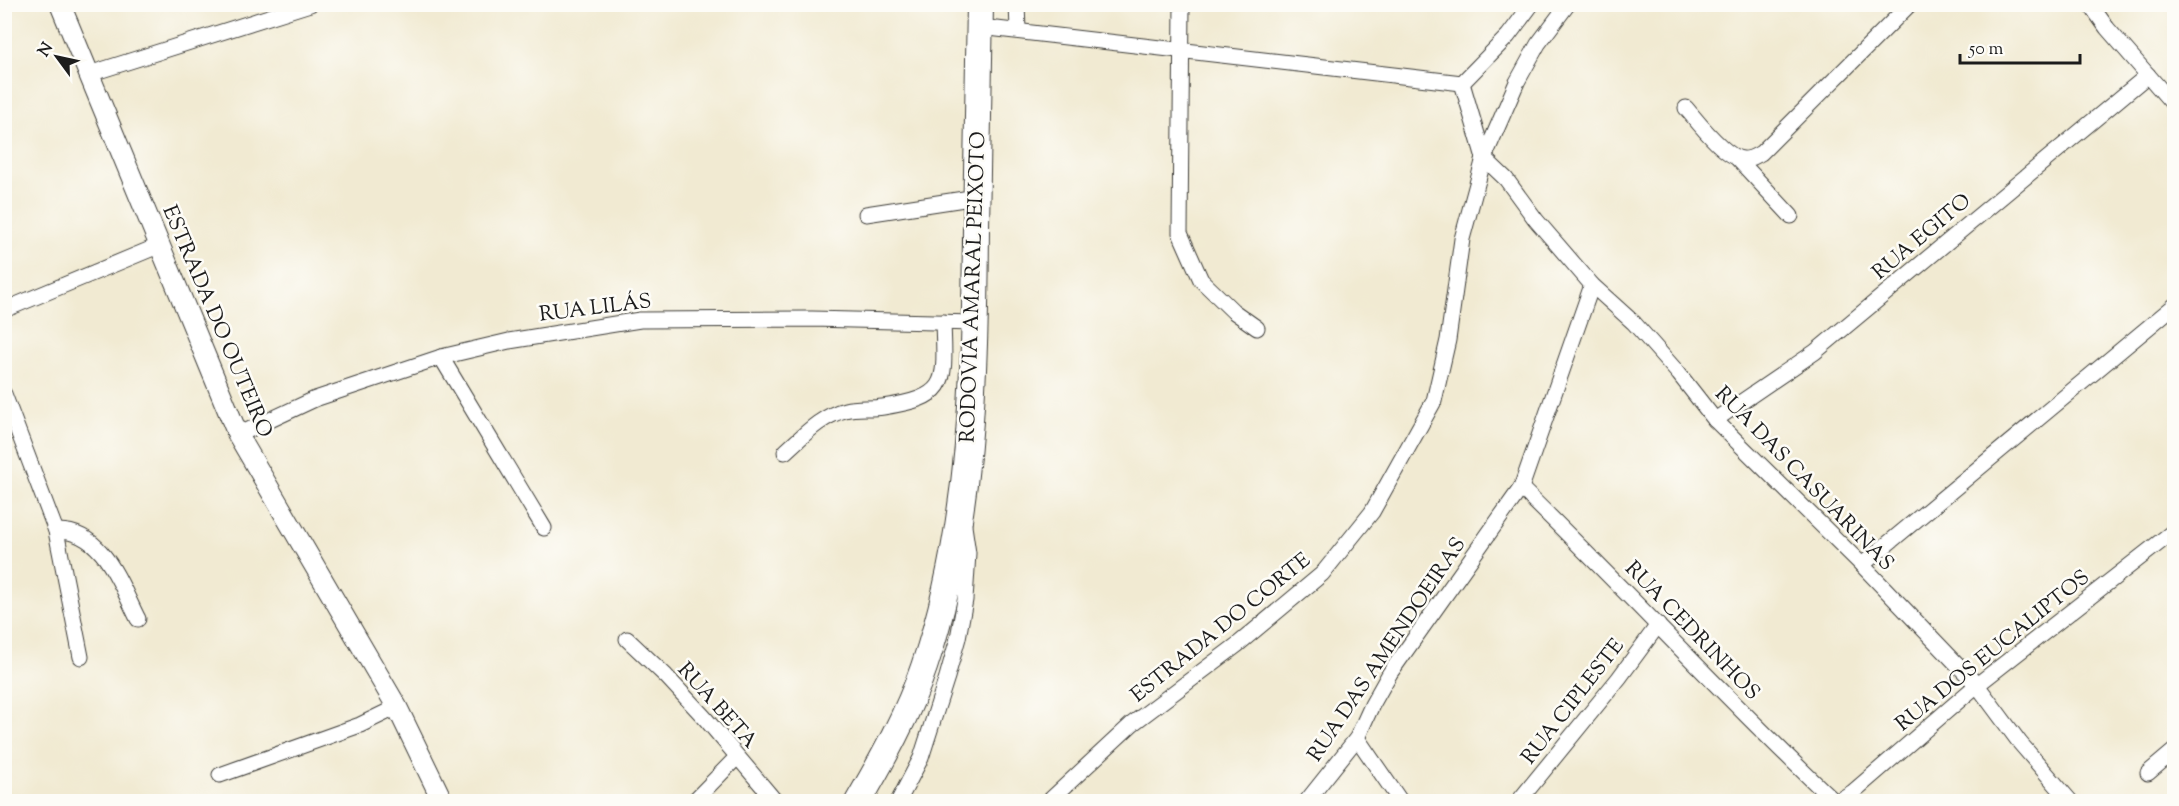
<svg xmlns="http://www.w3.org/2000/svg" width="2179" height="806" viewBox="0 0 2179 806" font-family="'Sorts Mill Goudy',serif">
<style>
.lines{fill:none;stroke-linecap:round;stroke-linejoin:round}
.minor-casing{stroke:#3c3b37;stroke-width:17}
.tertiary-casing{stroke:#3c3b37;stroke-width:22}
.trunk-casing{stroke:#3c3b37;stroke-width:28}
.minor{stroke:#fff;stroke-width:15}
.tertiary{stroke:#fff;stroke-width:20}
.trunk{stroke:#fff;stroke-width:26}
.labels{text-anchor:middle;stroke-width:5;stroke-linejoin:round;paint-order:stroke}
.street-label{font-size:21px;fill:#1c1c1c;stroke:#fdfcf7}
</style>
<rect width="100%" height="100%" fill="#fdfcf7"/>
<filter id="ink" filterUnits="userSpaceOnUse"><feTurbulence type="fractalNoise" baseFrequency=".0167" numOctaves="2"/><feDisplacementMap in="SourceGraphic" scale="12" xChannelSelector="R" yChannelSelector="G"/><feConvolveMatrix kernelMatrix="1 2 1 2 8 2 1 2 1" color-interpolation-filters="sRGB"/></filter>
<filter id="wash" filterUnits="userSpaceOnUse"><feTurbulence type="fractalNoise" baseFrequency=".008" numOctaves="4" result="noise"/><feDisplacementMap in="SourceGraphic" scale="24" xChannelSelector="R" yChannelSelector="G"/><feGaussianBlur stdDeviation="1.35" result="paint"/><feColorMatrix in="noise" values="0 0 0 0 0 0 0 0 0 0 0 0 0 0 0 0 0 1.4 0 .05"/><feComposite in="paint" operator="in"/></filter>
<g filter="url(#wash)">
<rect width="100%" height="100%" fill="#f1ead2"/>
</g>
<g filter="url(#ink)">
<g class="lines">
<defs>
<g id="minor">
<polyline points="1017,4 1018,30"/>
<polyline points="1182,4 1180,233 1201,280 1233,311 1257,328"/>
<polyline points="1568,4 1538,44 1517,82 1484,158 1506,179 1536,220 1592,285 1634,323 1679,374 1715,420 1862,565 1977,685 2020,743 2071,802"/>
<polyline points="2090,4 2107,28 2174,105"/>
<polyline points="980,27 1462,83 1508,36 1532,4"/>
<polyline points="89,74 310,4"/>
<path d="M1686,108c12,14 39,50 57,51 7,1 12,-3 18,-6l149,-149"/>
<polyline points="1737,158 1791,216"/>
<polyline points="866,214 977,197"/>
<polyline points="4,310 158,246"/>
<polyline points="441,357 544,528"/>
<polyline points="4,394 56,531 81,657"/>
<polyline points="1715,420 1815,352 2148,75"/>
<polyline points="238,435 315,399 441,357 509,341 640,320 812,319 975,323"/>
<path d="M785,452c18,-16 36,-36 60,-42 12,-3 25,-1 38,-3 67,-10 62,-24 60,-85"/>
<path d="M1521,488c106,103 206,212 314,314"/>
<path d="M56,531c47,-2 64,53 82,88"/>
<polyline points="1862,565 2174,306"/>
<polyline points="627,639 666,676 704,717 776,802"/>
<polyline points="1357,738 1401,802"/>
<polyline points="2148,773 2174,751"/>
<polyline points="220,775 360,725 397,707"/>
<polyline points="693,802 737,757"/>
<polyline points="898,802 921,758 947,677 958,638 965,600 968,553 964,526"/>
<polyline points="1048,802 1132,724 1237,645 1322,574 1372,512 1434,401 1448,340 1462,239 1484,158 1462,83"/>
<polyline points="1306,802 1357,738 1372,705 1390,673 1521,488 1592,285"/>
<polyline points="1518,802 1619,678 1658,625"/>
<polyline points="1836,802 1853,792 1977,685 2174,531"/>
</g>
<polyline id="tertiary" points="60,4 238,435 397,707 443,802"/>
<path id="trunk" d="M858,802c25,-43 50,-88 66,-135 48,-141 51,-292 52,-440 1,-74 3,-148 4,-223"/>
</defs>
<!-- minor casing -->
<use href="#minor" class="minor-casing"/>
<!-- tertiary casing -->
<use href="#tertiary" class="tertiary-casing"/>
<!-- trunk casing -->
<use href="#trunk" class="trunk-casing"/>
<!-- minor -->
<use href="#minor" class="minor"/>
<!-- tertiary -->
<use href="#tertiary" class="tertiary"/>
<!-- trunk -->
<use href="#trunk" class="trunk"/>
</g>
</g>
<g class="labels">
<!-- street labels -->
<g class="street-label">
<text transform="translate(1921 236) rotate(-40)" y="7">RUA EGITO</text>
<text transform="translate(972 287) rotate(-88)" y="7">RODOVIA AMARAL PEIXOTO</text>
<text transform="translate(595 307) rotate(-7)" y="7">RUA LILÁS</text>
<text transform="translate(218 321) rotate(67)" y="7">ESTRADA DO OUTEIRO</text>
<text transform="translate(1805 478) rotate(46)" y="7">RUA DAS CASUARINAS</text>
<text transform="translate(1220 627) rotate(-39)" y="7">ESTRADA DO CORTE</text>
<text transform="translate(1693 630) rotate(46)" y="7">RUA CEDRINHOS</text>
<text transform="translate(1386 649) rotate(-56)" y="7">RUA DAS AMENDOEIRAS</text>
<text transform="translate(1992 650) rotate(-39)" y="7">RUA DOS EUCALIPTOS</text>
<text transform="translate(1572 701) rotate(-52)" y="7">RUA CIPLESTE</text>
<text transform="translate(718 705) rotate(48)" y="7">RUA BETA</text>
</g>
</g>
<!-- margin -->
<rect width="2179" height="806" fill="none" stroke="#fdfcf7" stroke-width="24"/>
<!-- north arrow -->
<g transform="translate(57 57) rotate(303)" stroke="#fdfcf7" stroke-width="4.5" paint-order="stroke">
<path d="M0-4.5L10 22L0 15L-10 22Z" fill="#1c1c1c"/>
<text y="-9" font-size="16" font-weight="bold" text-anchor="middle" fill="#1c1c1c">N</text>
</g>
<!-- scale -->
<path d="M1960 54v9h120v-9" fill="none" stroke="#1c1c1c" stroke-width="3"/>
<text x="1969" y="54" font-size="18" fill="#1c1c1c" stroke="#fdfcf7" stroke-width="4.5" paint-order="stroke">50 m</text>
</svg>
